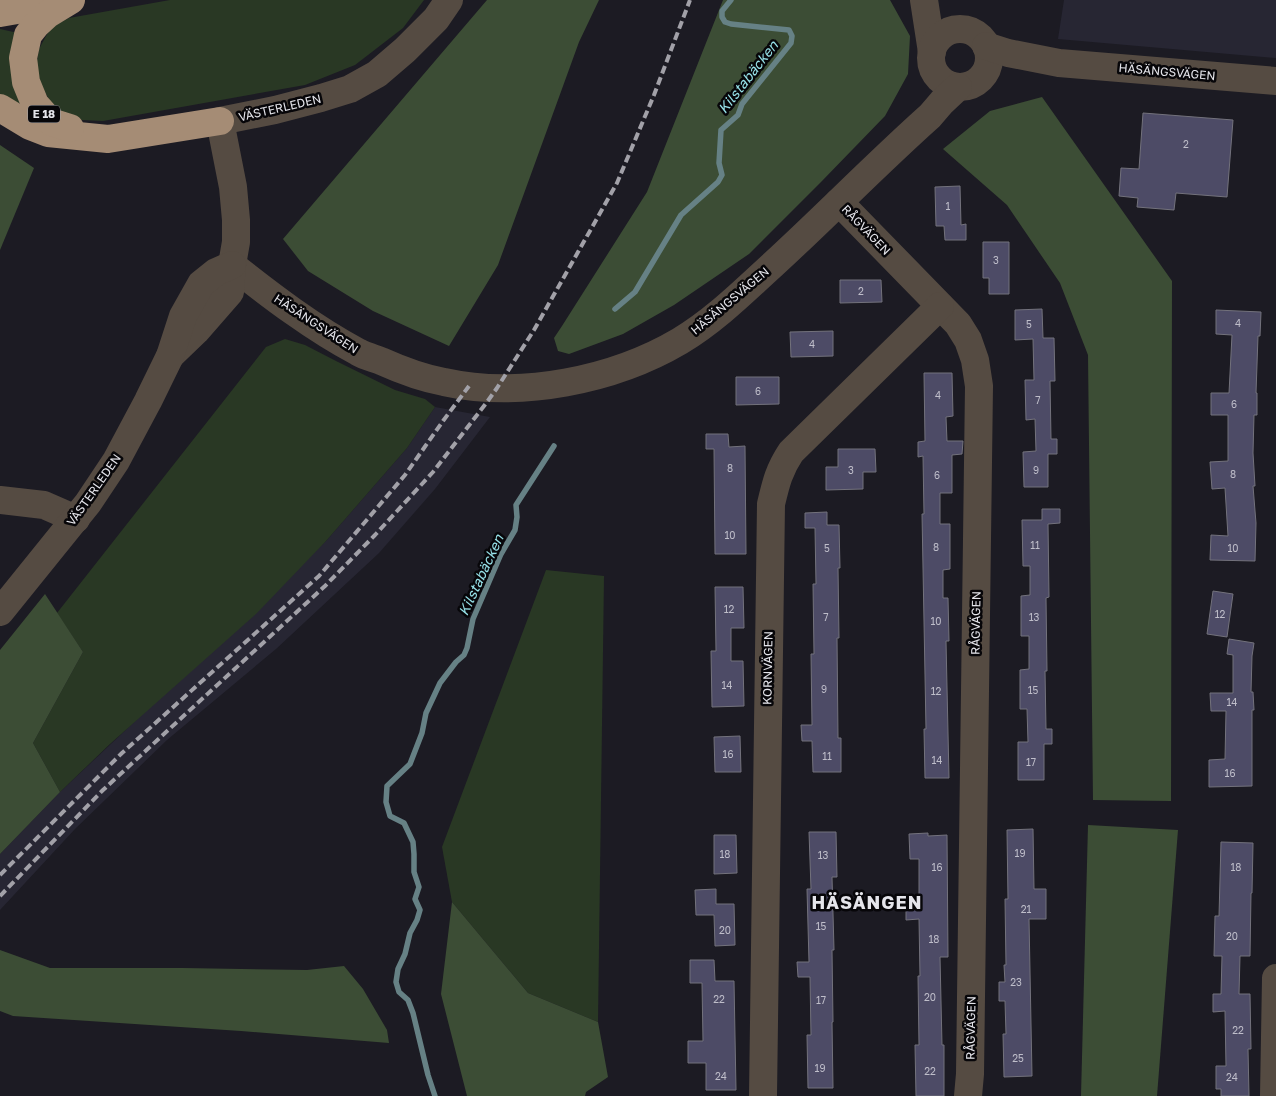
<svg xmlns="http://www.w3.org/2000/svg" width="1276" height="1096" viewBox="0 0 1276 1096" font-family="'Golos Text',sans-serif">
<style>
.built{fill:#272633}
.green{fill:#293824}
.forest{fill:#3c4d35}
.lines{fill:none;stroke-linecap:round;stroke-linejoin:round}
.stream{stroke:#668185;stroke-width:5.5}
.building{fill:#4d4b66;stroke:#73727c}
.minor{stroke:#554b42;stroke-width:28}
.highway{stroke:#a58c75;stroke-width:28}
.rail{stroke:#a2a1a8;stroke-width:4;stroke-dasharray:8 4;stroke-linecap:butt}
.labels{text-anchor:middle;stroke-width:5;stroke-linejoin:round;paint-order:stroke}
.number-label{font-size:10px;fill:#bfbeca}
.shield{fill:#070609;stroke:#a2a2a7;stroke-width:1}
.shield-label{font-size:11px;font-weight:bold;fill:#e5e5eb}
.street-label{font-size:12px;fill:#e5e5eb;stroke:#070609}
.water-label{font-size:14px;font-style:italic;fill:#97e2e9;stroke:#070609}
.district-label{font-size:18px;font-weight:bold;letter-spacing:1px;fill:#e5e5eb;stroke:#070609}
</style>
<rect width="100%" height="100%" fill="#1c1b23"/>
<!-- built -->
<g class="built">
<polygon points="1064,0 1276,0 1276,58 1058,39"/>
<polygon points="435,407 490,417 435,489 379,553 276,649 167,740 75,829 0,910 0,854 60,792 326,541 407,448"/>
</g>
<!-- green -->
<g class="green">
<polygon points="170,0 424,0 403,28 355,65 305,85 103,121 82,120 64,113 51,103 41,85 36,66 39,49 46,36 52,27 69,18"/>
<polygon points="0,29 18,33 23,102 12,105 0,97"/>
<polygon points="285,339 305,345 336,361 395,390 425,399 435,407 407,448 326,541 257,613 110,744 60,792 33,743 83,652 57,613 266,347"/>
<polygon points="546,570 604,576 598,1022 528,993 452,902 442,847"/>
</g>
<!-- forest -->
<g class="forest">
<polygon points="487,0 599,0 579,42 498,265 449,346 373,311 308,271 283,239"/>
<polygon points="723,0 890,0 910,36 908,74 885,116 821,182 749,254 674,305 623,334 569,354 558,351 554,338 562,326 647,192"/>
<polygon points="1042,97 1172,281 1171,801 1093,800 1088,355 1060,283 1007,205 943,149 990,111"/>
<polygon points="0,145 34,168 0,250"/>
<polygon points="45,594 83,652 33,743 60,792 0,854 0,650"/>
<polygon points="1088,825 1178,830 1157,1096 1081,1096"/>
<polygon points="452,902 528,993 598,1022 608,1077 586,1092 585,1096 467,1096 441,994"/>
<polygon points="0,950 50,968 183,968 307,970 344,966 363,989 387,1030 389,1043 241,1031 13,1016 0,1011"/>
</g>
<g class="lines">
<!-- stream -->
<g class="stream">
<polyline points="615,309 635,292 681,215 718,182 722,175 719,163 721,130 738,115 742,104 791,43 792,36 789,30 731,24 725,22 722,17 722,11 731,0"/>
<polyline points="435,1096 428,1075 413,1013 408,1000 399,992 396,982 398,969 405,954 410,933 417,920 420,910 415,899 419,887 414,872 414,854 413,842 404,823 390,816 386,802 387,786 410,764 422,733 426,713 440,683 456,662 464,655 467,648 473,619 501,554 515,530 517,517 516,505 554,446"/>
</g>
</g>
<!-- building -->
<g class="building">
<polygon points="1143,113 1233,120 1227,197 1176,193 1174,210 1137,207 1138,198 1119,196 1121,168 1139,169"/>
<polygon points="960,186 961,225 966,224 966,240 945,240 944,226 936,226 935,187"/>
<polygon points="983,242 1009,242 1009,294 989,294 989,278 983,278"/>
<polygon points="840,280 881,280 882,302 840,303"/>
<polygon points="1042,309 1043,338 1054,338 1055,381 1050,381 1051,439 1057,439 1057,454 1048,454 1048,487 1024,487 1023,452 1036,451 1035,419 1026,420 1025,380 1034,380 1033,339 1015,340 1015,310"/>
<polygon points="1216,310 1261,312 1260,336 1258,336 1256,393 1257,393 1257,415 1254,415 1253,453 1255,486 1253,486 1256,523 1255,561 1210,560 1211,535 1228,536 1225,488 1212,489 1210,462 1228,461 1228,415 1211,415 1211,393 1229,393 1232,335 1216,334"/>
<polygon points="833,331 833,356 791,357 790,332"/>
<polygon points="924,373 952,373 953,416 946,417 947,441 963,441 962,454 952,455 952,493 940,493 940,524 950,524 950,569 943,570 943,598 948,598 949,641 946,641 949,778 925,778 924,729 926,729 922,514 924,514 923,456 918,457 918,442 925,441"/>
<polygon points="736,377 779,377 779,404 736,405"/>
<polygon points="706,434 728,434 729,447 745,446 746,554 715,554 714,449 706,449"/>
<polygon points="838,449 875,449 876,472 863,472 863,489 826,490 826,467 838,467"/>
<polygon points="1042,509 1060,509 1060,523 1048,524 1049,597 1046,598 1047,671 1045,671 1046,729 1052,729 1052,744 1044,744 1044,780 1018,780 1018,742 1028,742 1027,709 1020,709 1020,670 1029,669 1029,636 1021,636 1021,596 1030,595 1030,566 1023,566 1022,520 1042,520"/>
<polygon points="827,512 827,525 839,525 840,568 838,568 839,638 837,638 838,738 841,738 841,772 813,772 812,741 802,741 801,725 812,725 811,654 814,654 813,584 816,584 815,528 805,528 805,513"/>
<polygon points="715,587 743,587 744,628 731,628 731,661 743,661 744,706 712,707 711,651 716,651"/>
<polygon points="1213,591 1233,594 1227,637 1207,634"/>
<polygon points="1229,639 1254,643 1252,656 1251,692 1253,692 1254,710 1252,710 1252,786 1209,787 1209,760 1225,759 1226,711 1211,711 1210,693 1233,693 1233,655 1227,654"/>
<polygon points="740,736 741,772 715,772 714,737"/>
<polygon points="1033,829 1034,889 1046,889 1046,919 1029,919 1032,1076 1004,1077 1003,1034 1006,1034 1005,1001 999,1001 999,982 1005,982 1004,965 1006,965 1005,899 1008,899 1007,830"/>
<polygon points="809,832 836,832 837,877 832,877 834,950 832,950 833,1022 832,1022 833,1088 808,1088 807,1035 811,1035 810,977 798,977 797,962 809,962 807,889 811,889"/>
<polygon points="928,833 928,836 947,835 948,957 940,957 942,1045 944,1045 944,1096 916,1096 915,1045 919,1045 918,976 920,976 919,919 906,920 906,902 919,902 919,859 910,859 909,834"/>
<polygon points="714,835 736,835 737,873 714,874"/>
<polygon points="1221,842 1253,843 1252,893 1251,893 1250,956 1240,956 1239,994 1250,994 1251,1049 1248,1049 1249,1096 1221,1096 1221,1089 1216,1089 1216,1066 1226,1066 1225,1011 1213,1012 1213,994 1221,994 1222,956 1214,956 1215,916 1219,916"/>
<polygon points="716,889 716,904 734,904 735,945 715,946 714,915 696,915 695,890"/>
<polygon points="690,960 714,960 715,981 734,981 736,1090 706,1090 706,1063 688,1063 688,1041 703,1041 702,983 690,983"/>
</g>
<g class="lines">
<!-- minor -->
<g class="minor">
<polyline points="924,0 932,52"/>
<circle cx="960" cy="58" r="29"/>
<polyline points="986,46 1008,53 1059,63 1276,81"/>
<polyline points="839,202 958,324 968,340 975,360 979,386 970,1074 968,1096"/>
<path d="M232,265c39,31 81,63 126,87 7,4 15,6 23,9 20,9 41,17 63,21 76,17 170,-2 236,-41 32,-19 60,-46 87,-71 55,-50 107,-104 163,-154l12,-14 16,-15"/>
<polyline points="170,356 196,331 230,292 232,265 236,242 236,220 233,187 220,121 275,110 321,98 350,89 377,74 405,50 436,19 449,0"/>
<polyline points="0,500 44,505 76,519"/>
<polyline points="0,612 88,503 116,461 148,401 170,356 183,316 201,284 216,272 232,265"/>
<path d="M763,1096l8,-592c5,-21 8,-34 20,-52l149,-146"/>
<polyline points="1274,1096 1276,978"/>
</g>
<!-- highway -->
<g class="highway">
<polyline points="0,13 63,2"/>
<polyline points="0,108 30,126 48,133 108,139 220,121"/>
<polyline points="70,128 51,122 35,104 26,82 23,58 28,35 36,25 48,14 71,0"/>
</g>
<!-- rail -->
<g class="rail">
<polyline points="0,875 122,753 319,576 405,475 443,421 469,386"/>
<polyline points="0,896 103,790 325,586 375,535 433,472 487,402 497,388 534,330 617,183 654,95 690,0"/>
</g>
</g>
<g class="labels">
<!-- number labels -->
<g class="number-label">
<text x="1186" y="148">2</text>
<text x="948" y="210">1</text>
<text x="996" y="264">3</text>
<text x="861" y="295">2</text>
<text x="1238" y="327">4</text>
<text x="1029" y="328">5</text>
<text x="812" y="348">4</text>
<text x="758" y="395">6</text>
<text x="938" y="399">4</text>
<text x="1038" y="404">7</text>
<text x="1234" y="408">6</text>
<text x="730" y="472">8</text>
<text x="851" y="474">3</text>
<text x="1036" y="474">9</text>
<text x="1233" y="478">8</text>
<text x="937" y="479">6</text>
<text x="730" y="539">10</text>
<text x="1035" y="549">11</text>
<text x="936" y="551">8</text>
<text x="827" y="552">5</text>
<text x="1233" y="552">10</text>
<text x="729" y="613">12</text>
<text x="1220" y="618">12</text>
<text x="826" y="621">7</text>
<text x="1034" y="621">13</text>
<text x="936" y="625">10</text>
<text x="727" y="689">14</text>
<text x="824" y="693">9</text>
<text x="1033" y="694">15</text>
<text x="936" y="695">12</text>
<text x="1232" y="706">14</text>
<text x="728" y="758">16</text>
<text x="827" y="760">11</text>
<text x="937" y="764">14</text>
<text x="1031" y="766">17</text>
<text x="1230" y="777">16</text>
<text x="1020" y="857">19</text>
<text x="725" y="858">18</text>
<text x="823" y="859">13</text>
<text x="937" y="871">16</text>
<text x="1236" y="871">18</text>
<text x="1026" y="913">21</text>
<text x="821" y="930">15</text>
<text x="725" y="934">20</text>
<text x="1232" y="940">20</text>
<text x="934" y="943">18</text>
<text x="1016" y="986">23</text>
<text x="930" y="1001">20</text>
<text x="719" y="1003">22</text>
<text x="821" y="1004">17</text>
<text x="1238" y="1034">22</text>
<text x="1018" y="1062">25</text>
<text x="820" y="1072">19</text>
<text x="930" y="1075">22</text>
<text x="721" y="1080">24</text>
<text x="1232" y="1081">24</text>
</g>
<!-- shield labels -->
<rect class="shield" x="28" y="105.5" width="32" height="17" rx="4"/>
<g class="shield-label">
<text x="44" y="118">E 18</text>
</g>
<!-- street labels -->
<g class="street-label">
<text transform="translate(1167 72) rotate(5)" y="4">HÄSÄNGSVÄGEN</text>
<text transform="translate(280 108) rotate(-13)" y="4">VÄSTERLEDEN</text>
<text transform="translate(866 230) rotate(46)" y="4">RÅGVÄGEN</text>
<text transform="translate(730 301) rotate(-40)" y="4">HÄSÄNGSVÄGEN</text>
<text transform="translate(316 324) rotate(33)" y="4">HÄSÄNGSVÄGEN</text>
<text transform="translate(94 490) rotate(-55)" y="4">VÄSTERLEDEN</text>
<text transform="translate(976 623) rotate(-89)" y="4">RÅGVÄGEN</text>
<text transform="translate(768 668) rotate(-89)" y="4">KORNVÄGEN</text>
<text transform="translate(971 1028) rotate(-89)" y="4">RÅGVÄGEN</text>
</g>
<!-- water labels -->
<g class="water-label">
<text transform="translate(748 77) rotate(-52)" y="5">Kilstabäcken</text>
<text transform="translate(481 575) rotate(-65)" y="5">Kilstabäcken</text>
</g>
<!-- district labels -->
<g class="district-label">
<text x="867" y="909">HÄSÄNGEN</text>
</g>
</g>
</svg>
